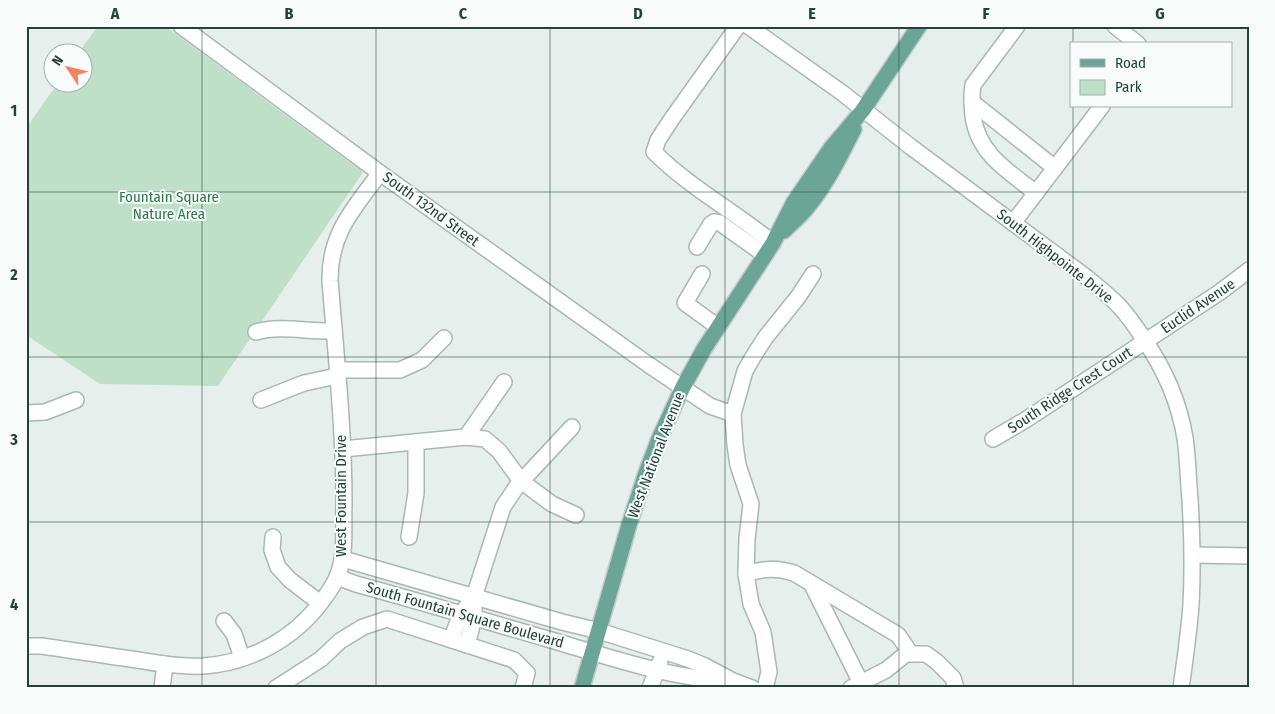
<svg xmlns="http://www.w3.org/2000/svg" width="1275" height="714" viewBox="0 0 1275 714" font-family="'Fira Sans Condensed',sans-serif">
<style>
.green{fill:#bfe0c8}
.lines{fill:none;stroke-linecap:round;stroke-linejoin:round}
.minor-casing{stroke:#a8b8b2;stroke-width:18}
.major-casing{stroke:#c2cac8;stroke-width:18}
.minor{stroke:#fff;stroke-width:15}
.major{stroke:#6aa596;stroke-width:15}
.grid{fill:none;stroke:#24423a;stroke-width:1;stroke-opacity:0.55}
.labels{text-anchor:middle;stroke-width:4;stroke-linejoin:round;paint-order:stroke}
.park-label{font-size:15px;fill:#2d7a4b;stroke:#f7fbf9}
.street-label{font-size:15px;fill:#24423a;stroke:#f7fbf9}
.neatline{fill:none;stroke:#24423a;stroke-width:2}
.grid-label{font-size:16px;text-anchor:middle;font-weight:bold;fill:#24423a}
</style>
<rect width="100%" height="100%" fill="#e6efeb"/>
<!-- green -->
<polygon class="green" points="98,26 165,26 363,172 218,386 100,384 26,335 26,128 58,83 82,82 82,52 79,52"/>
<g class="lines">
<defs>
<g id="minor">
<polyline points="181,26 380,173 649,365 710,406 733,414 745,371 753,357 765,338 798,297 813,274"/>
<path d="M738,26l-67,94 -13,20 -4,12c35,35 80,59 119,91"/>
<path d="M748,26l93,66 70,55 175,130c12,10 24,19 34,30 9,10 16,20 23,31 21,30 36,63 42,100 3,20 3,41 5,61 2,35 3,70 1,106 -2,27 -6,55 -10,83"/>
<path d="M1017,26l-44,59c-2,10 -1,20 0,31 5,38 35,55 63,77"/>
<polyline points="1115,26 1138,44"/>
<polyline points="972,102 1055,168"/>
<polyline points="1013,223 1102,106"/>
<polyline points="697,247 711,224 714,222 720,223 765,255"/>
<polyline points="702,274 685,303 718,327"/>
<path d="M256,332c25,-7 52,0 78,-1"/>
<polyline points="337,370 400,370 422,360 444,338"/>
<polyline points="261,400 304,383 337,376"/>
<polyline points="26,413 45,412 76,400"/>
<polyline points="733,414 735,445 738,465 751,504 747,539 746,574"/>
<polyline points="466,437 504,382"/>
<polyline points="993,439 1027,419 1167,327 1220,292 1249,270"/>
<polyline points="343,449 466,437 485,439 499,451 521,481 552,504 576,515"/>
<polyline points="273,537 272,550 278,567 290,580 320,603"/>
<polyline points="409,537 416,493 416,442"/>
<polyline points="1193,555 1249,556"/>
<polyline points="343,559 562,622 599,631 688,659 705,666 733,681 752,688"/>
<path d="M337,577l19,7c65,18 130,37 195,56 58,17 117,38 178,41"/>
<polyline points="811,583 861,683"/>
<polyline points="224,621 234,634 242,658"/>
<path d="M452,640c3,-13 7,-23 15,-34"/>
<polyline points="467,645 474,618 474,597 503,507 517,486 572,427"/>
<path d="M26,646h15c30,4 60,9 90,13 24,4 48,8 72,7 47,-3 91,-27 119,-65 7,-9 14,-19 17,-29 7,-22 4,-46 5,-68 0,-75 -8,-149 -14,-223 -1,-47 24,-73 50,-108"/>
<polyline points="162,688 165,664"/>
<polyline points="276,688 321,659 340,641 363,627 387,619 514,660 527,673 523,688"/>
<polyline points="650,688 660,662"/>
<path d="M765,688l4,-16 -6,-40 -12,-28 -5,-30c18,-6 30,-6 48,-1l104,62 9,13 -1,6"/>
<polyline points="851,688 886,670 906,654 926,654 937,662 953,678 956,688"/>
</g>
<g id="major">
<path d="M784,231c7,-7 15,-14 22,-22 20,-24 34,-52 48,-80"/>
<polyline points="582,688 629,525 646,473 659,439 683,387 704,349 773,243 794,202 831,148 863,110 919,26"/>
</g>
</defs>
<!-- minor casing -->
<use href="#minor" class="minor-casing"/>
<!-- major casing -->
<use href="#major" class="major-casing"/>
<!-- minor -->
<use href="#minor" class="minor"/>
<!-- major -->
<use href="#major" class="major"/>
</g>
<!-- grid -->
<path class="grid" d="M202,26v662M376,26v662M550,26v662M725,26v662M899,26v662M1073,26v18M1073,106v582M26,192h1223M26,357h1223M26,522h1223"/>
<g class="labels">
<!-- park labels -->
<g class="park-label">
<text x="169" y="202">Fountain Square<tspan x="169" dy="17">Nature Area</tspan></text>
</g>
<!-- street labels -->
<g class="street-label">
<text transform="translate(431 209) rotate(36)" y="5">South 132nd Street</text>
<text transform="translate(1055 256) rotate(38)" y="5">South Highpointe Drive</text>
<text transform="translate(1198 306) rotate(-34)" y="5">Euclid Avenue</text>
<text transform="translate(1070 390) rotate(-33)" y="5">South Ridge Crest Court</text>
<text transform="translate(656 455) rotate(-69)" y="5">West National Avenue</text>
<text transform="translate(341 496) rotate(-90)" y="5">West Fountain Drive</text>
<text transform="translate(465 615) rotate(16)" y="5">South Fountain Square Boulevard</text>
</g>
</g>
<!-- border -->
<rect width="1275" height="714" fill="none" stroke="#f7fbf9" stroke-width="55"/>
<!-- legend -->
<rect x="1070" y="42" width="162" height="65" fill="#f7fbf9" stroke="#a3b1ad"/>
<rect x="1080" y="59" width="25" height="8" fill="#6aa596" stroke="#a3b1ad"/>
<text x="1115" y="68" font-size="15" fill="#24423a">Road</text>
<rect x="1080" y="80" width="25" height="15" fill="#bfe0c8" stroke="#a3b1ad"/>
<text x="1115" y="92" font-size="15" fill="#24423a">Park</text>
<!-- north arrow -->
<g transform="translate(68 68) rotate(305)"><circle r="24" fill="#f7fbf9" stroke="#a3b1ad"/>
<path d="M0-4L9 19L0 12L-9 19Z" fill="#f4845f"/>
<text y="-8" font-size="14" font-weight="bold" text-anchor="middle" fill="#24423a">N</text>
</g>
<rect x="28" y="28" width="1220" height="658" class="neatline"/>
<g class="grid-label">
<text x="115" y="19">A</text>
<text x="289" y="19">B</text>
<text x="463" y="19">C</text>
<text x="638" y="19">D</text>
<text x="812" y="19">E</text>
<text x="986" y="19">F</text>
<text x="1160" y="19">G</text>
<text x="14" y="116">1</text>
<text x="14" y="280">2</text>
<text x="14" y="445">3</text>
<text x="14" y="610">4</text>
</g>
</svg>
